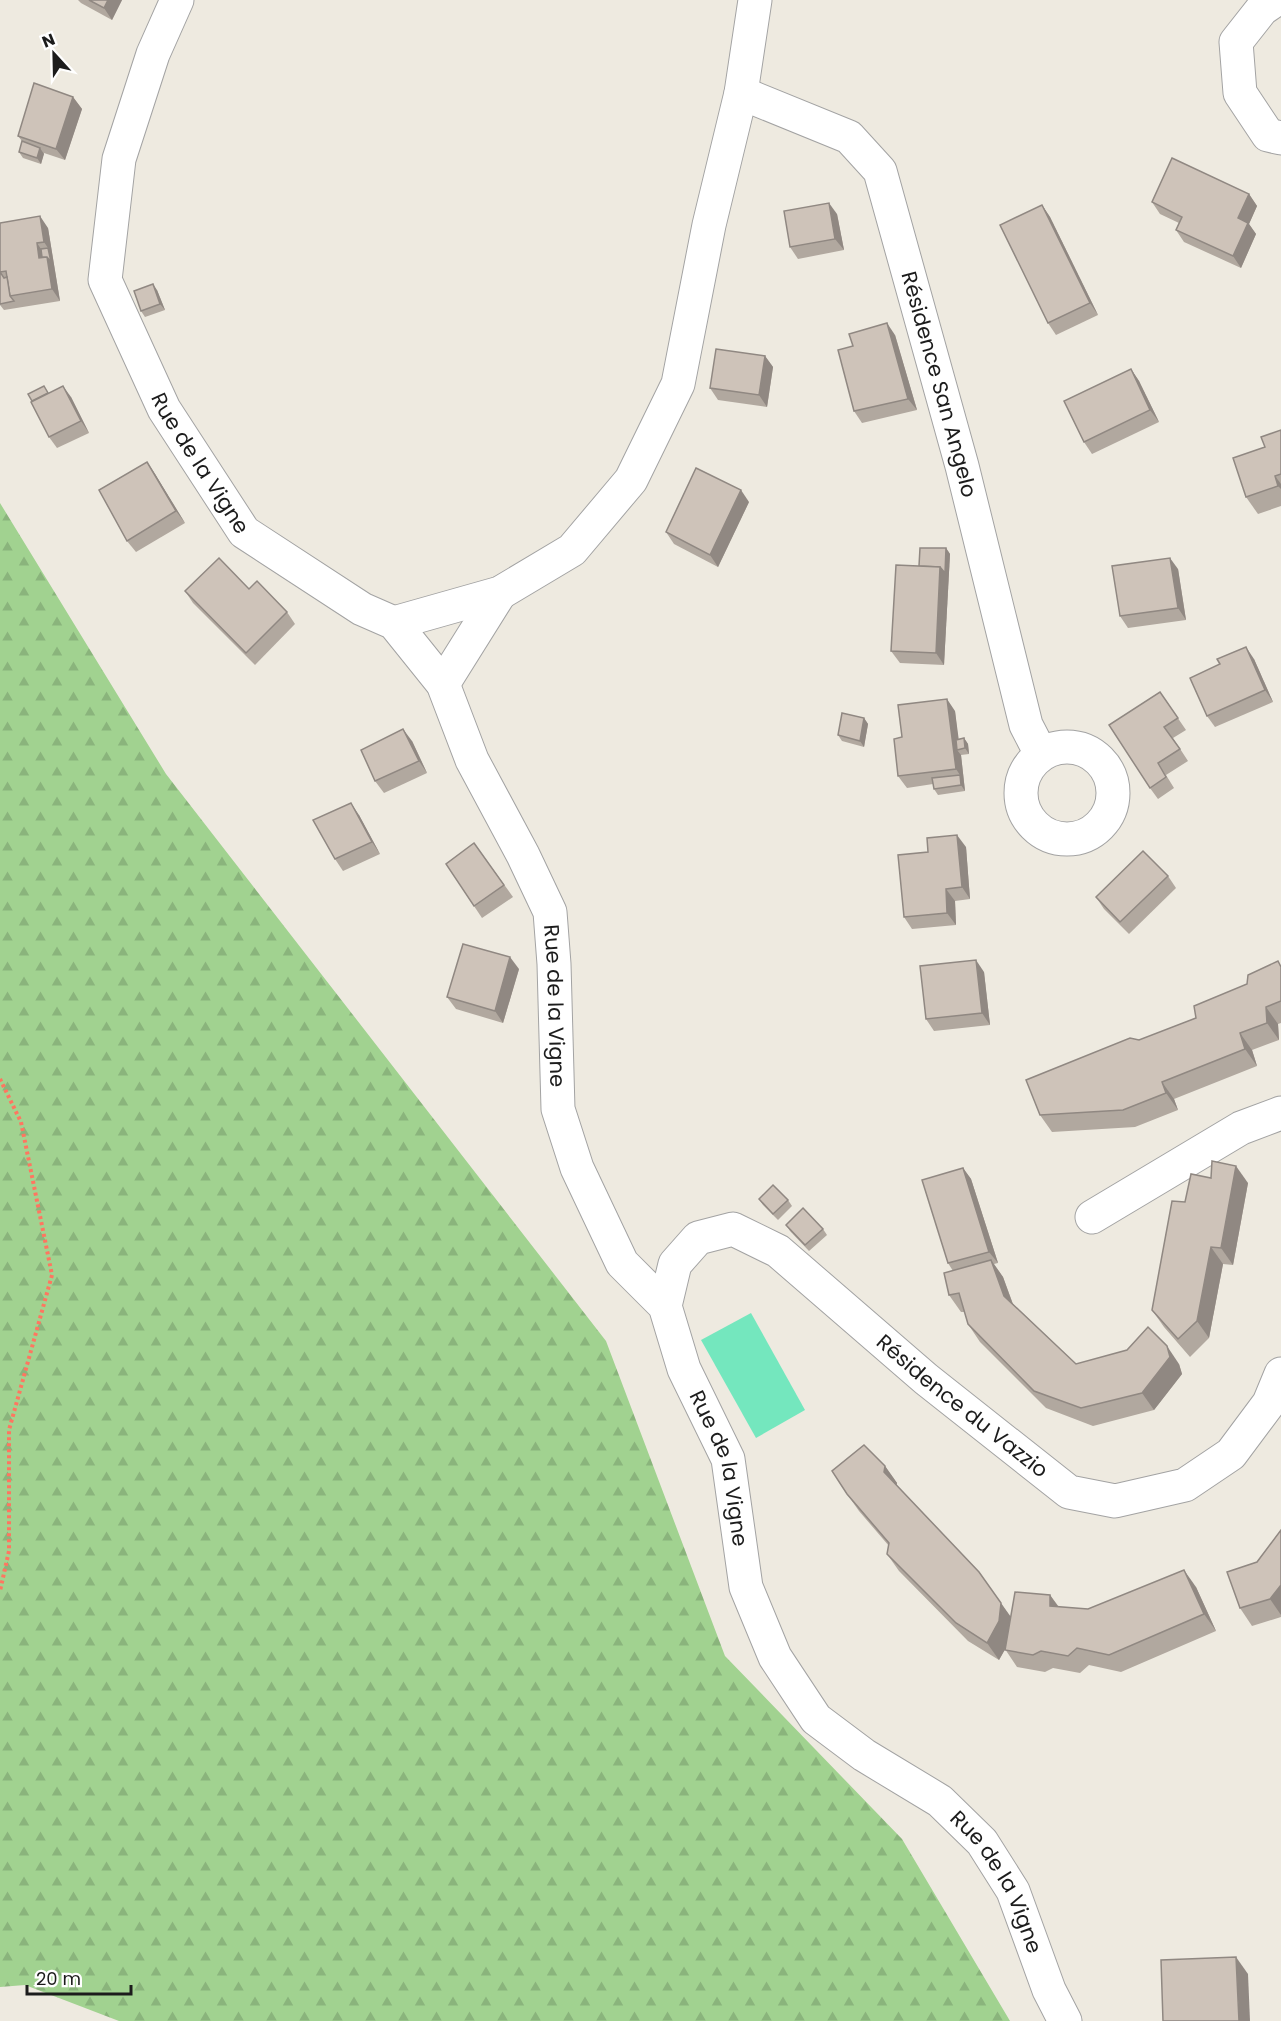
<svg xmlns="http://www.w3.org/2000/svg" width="1281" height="2021" viewBox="0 0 1281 2021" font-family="Poppins,sans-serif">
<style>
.forest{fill:url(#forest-firs)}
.pitch{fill:#74e7be}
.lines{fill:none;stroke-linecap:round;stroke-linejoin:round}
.minor-casing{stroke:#a3a3a3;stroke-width:35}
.path{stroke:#ff7660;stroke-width:4;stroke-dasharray:3 3;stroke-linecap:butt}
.minor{stroke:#fff;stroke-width:33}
.wall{fill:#b1a89f}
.shaded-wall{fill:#908882}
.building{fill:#cec3b9;stroke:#908882;stroke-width:1.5}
.labels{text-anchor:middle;stroke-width:6;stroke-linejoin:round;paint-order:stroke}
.street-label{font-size:21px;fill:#1c1c1c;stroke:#fff}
</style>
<defs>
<pattern id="forest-firs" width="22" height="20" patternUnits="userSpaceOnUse" patternTransform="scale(1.5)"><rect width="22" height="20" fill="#a1d290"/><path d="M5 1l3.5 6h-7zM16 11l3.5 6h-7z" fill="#8ab47c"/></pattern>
</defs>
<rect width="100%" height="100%" fill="#eeeae0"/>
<!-- forest -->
<polygon class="forest" points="0,503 166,774 606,1341 725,1656 902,1839 1010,2021 119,2021 25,1985 0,1987"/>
<!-- pitch -->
<polygon class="pitch" points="751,1313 805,1410 756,1438 701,1340"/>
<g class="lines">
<defs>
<g id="minor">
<path id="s1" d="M177,0l-24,54 -34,105 -14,121 59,129 80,123 118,77 32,14 49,61 29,76 51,95 27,57 4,52 4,145 19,59 45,95 43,43 19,63 44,90 18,128 29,70 41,62 48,36 76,46 42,41 31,49 36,99 16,31"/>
<polyline points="1275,0 1262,9 1236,42 1240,93 1268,135 1281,138"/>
<path id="s2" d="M741,93l108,44 31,34 82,295 64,259 15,29"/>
<polyline points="394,623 500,593 572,550 631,480 678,384 709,225 741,93 755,0"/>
<polyline points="443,684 500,593"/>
<circle cx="1067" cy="793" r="46"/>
<polyline points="1092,1217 1241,1128 1281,1113"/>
<path id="s3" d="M665,1306l10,-42 23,-26 35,-9 45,22 148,128 143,113 46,9 70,-16 46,-31 38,-51 12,-29"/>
</g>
</defs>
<!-- minor casing -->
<use href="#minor" class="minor-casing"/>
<!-- path -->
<polyline class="path" points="0,1079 21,1122 52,1275 9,1430 9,1551 0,1591"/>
<!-- minor -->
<use href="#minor" class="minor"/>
</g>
<!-- wall -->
<g class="wall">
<polygon points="78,0 122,0 112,20 81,3"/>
<polygon points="73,97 82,109 65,160 44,153 41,164 23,158 19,152 22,141 18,136"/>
<polygon points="1249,194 1257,206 1249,224 1256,234 1241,268 1184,242 1176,230 1179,223 1160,214 1152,202"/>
<polygon points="1042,205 1050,217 1098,315 1056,335 1048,323"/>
<polygon points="837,214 844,250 798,259 790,247"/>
<polygon points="0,223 48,228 60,301 4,310 0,305"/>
<polygon points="157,290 165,310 145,317 141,311"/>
<polygon points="895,335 917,410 862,423 854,411"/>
<polygon points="765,356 773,367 767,407 718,400 710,388"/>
<polygon points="1131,369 1139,381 1159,422 1092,454 1084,442"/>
<polygon points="49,393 71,397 89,433 57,448 49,437"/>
<polygon points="1281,430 1281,506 1258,514 1246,497 1265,447"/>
<polygon points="147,462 155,474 185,523 136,552 127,541"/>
<polygon points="749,502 718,567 674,544 666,532"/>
<polygon points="946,548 950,554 944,665 900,663 891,651 919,566"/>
<polygon points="1178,569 1186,620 1128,628 1120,616"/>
<polygon points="249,589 287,612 295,624 255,665 193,603 185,591"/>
<polygon points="1254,659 1273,702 1215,727 1207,716"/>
<polygon points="1160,692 1186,730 1173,738 1188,761 1166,775 1174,788 1158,799 1150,788"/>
<polygon points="955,711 958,739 964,738 968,744 969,754 961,755 965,791 938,795 934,789 933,784 907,788 898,776 902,737"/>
<polygon points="864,718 868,724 864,747 842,741 838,735"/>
<polygon points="412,741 427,773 384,793 375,781"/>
<polygon points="359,815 380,854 343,871 335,859"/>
<polygon points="474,843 513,897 482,918 474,906"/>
<polygon points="966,847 970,899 955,901 956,925 912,929 904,917 928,852"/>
<polygon points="1168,876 1176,888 1129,934 1104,909 1096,897"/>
<polygon points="1281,965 1281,1023 1278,1024 1279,1040 1252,1050 1257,1066 1174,1099 1178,1110 1135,1127 1052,1132 1040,1115 1139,1040 1196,1018 1247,984"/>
<polygon points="519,969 503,1023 456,1009 447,997"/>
<polygon points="984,972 990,1025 934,1031 926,1019"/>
<polygon points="963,1168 971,1179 998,1263 994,1264 1003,1277 1013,1304 1076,1364 1179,1364 1182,1374 1154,1410 1093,1426 1046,1408 980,1342 968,1324 965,1312 961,1312 949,1295 953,1271 948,1263"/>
<polygon points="1211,1178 1248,1183 1233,1265 1223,1264 1209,1338 1190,1357 1164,1327 1152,1310 1185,1202"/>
<polygon points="759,1199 788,1200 792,1206 778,1220 763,1205"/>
<polygon points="786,1225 823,1229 827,1235 809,1251 790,1231"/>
<polygon points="885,1466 897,1483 896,1485 979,1572 1011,1618 1050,1595 1059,1607 1088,1609 1196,1587 1216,1631 1121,1672 1089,1665 1080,1673 1053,1668 1045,1672 1017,1667 1005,1649 999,1660 968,1641 899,1571 887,1554 889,1546 859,1511 847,1494"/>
<polygon points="1281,1530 1281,1617 1252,1626 1240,1608 1257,1562"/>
</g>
<!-- shaded-wall -->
<g class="shaded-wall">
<polygon points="108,0 122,0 112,20 104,8"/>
<polygon points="73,97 82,109 65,160 56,149"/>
<polygon points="40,148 44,154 41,164 37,158"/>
<polygon points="1249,194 1257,206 1249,224 1256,234 1241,268 1233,256 1238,218"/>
<polygon points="829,203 837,214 844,250 835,239"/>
<polygon points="1042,205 1050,217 1098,315 1090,303"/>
<polygon points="40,216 48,228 60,301 52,289 47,257 48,248 44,242"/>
<polygon points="37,243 45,255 46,263 39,258"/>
<polygon points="153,284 157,290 165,310 160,304"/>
<polygon points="887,323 895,335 917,410 908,399"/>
<polygon points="765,356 773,367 767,407 759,395"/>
<polygon points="1131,369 1139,381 1159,422 1150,410"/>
<polygon points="63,386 71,397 89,433 81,421"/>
<polygon points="147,462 155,474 185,523 176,511"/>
<polygon points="1275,476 1281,484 1281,489 1278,486"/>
<polygon points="741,490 749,502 718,567 710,555"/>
<polygon points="946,548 950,554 944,665 936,653 940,567"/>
<polygon points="1170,558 1178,569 1186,620 1178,608"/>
<polygon points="1246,647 1254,659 1273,702 1265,690"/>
<polygon points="947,699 955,711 960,749 957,750 961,755 965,791 961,785 960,775 956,769"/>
<polygon points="864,718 868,724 864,747 860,741"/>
<polygon points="403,729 412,741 427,773 419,761"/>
<polygon points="964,738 968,744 969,754 965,748"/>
<polygon points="351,803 359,815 380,854 372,842"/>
<polygon points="957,835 966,847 970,899 962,887"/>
<polygon points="946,889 955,901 956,925 947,913"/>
<polygon points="510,957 519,969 503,1023 495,1011"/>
<polygon points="976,960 984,972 990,1025 982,1013"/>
<polygon points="1266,1007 1278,1024 1279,1040 1267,1023"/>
<polygon points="1240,1033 1252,1050 1257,1066 1245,1049"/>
<polygon points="1162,1082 1174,1099 1178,1110 1166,1093"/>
<polygon points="1236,1166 1248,1183 1233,1265 1221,1248"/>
<polygon points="963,1168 971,1179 998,1263 989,1252"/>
<polygon points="1211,1247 1223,1264 1209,1338 1197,1321"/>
<polygon points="991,1260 1003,1277 1016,1313 1004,1296"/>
<polygon points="1167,1346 1179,1364 1182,1374 1154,1410 1142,1393"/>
<polygon points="885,1466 897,1483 896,1489 884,1472"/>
<polygon points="1184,1570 1196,1587 1216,1631 1204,1614"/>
<polygon points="1281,1585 1281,1615 1270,1599"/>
<polygon points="1050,1595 1062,1612 1050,1606"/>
<polygon points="1001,1603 1013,1620 1011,1639 999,1660 987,1643"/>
<polygon points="1236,1957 1248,1974 1250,2021 1239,2021"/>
</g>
<!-- building -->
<g class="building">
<polygon points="89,0 108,0 104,8"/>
<polygon points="34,83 73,97 56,149 18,136"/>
<polygon points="22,141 40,148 37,158 19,152"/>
<polygon points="1172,158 1249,194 1238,218 1248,223 1233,256 1176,230 1182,217 1152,202"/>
<polygon points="829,203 835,239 790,247 784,211"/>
<polygon points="1042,205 1090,303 1048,323 1000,225"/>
<polygon points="40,216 44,242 37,243 39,258 47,257 52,289 10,296 6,271 0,272 0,223"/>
<polygon points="48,248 51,262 47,257 42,257 41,249"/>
<polygon points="0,272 4,278 7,277 10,296 14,301 0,304"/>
<polygon points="153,284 160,304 141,311 134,291"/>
<polygon points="887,323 908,399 854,411 838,350 853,346 849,334"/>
<polygon points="716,349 765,356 759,395 710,388"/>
<polygon points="1131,369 1150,410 1084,442 1064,401"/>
<polygon points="44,386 48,393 32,401 28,394"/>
<polygon points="63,386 81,421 49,437 31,402"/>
<polygon points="1281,430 1281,474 1275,476 1278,486 1246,497 1233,458 1265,447 1261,437"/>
<polygon points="147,462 176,511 127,541 99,490"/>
<polygon points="696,468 741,490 710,555 666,532"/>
<polygon points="920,548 946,548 945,573 940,567 919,566"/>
<polygon points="219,558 249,589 257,581 287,612 246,653 185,591"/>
<polygon points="1170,558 1178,608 1120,616 1112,566"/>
<polygon points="896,565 940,567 936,653 891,651"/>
<polygon points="1246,647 1265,690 1207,716 1190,678 1220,664 1217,659"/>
<polygon points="1160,692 1178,718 1164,727 1180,749 1158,763 1166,777 1150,788 1109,725"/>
<polygon points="947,699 956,769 898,776 894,739 902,737 898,705"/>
<polygon points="842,713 864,718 860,741 838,735"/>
<polygon points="403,729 419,761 375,781 361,750"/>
<polygon points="964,738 965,748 957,750 956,740"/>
<polygon points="960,775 961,785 934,789 932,778"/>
<polygon points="351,803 372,842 335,859 313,820"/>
<polygon points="957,835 962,887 946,889 947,913 904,917 898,855 928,852 927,838"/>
<polygon points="474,843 504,885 474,906 446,864"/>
<polygon points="1143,851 1168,876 1120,922 1096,897"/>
<polygon points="463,944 510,957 495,1011 447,997"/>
<polygon points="976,960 982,1013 926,1019 920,966"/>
<polygon points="1278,961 1281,967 1281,1001 1266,1007 1267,1023 1240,1033 1245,1049 1162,1082 1166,1093 1123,1110 1040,1115 1026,1080 1130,1038 1139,1040 1196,1018 1194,1006 1247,984 1248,975"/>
<polygon points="1212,1161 1236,1166 1221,1248 1211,1247 1197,1321 1178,1339 1152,1310 1172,1201 1185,1202 1191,1174 1211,1178"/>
<polygon points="963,1168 989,1252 948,1263 922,1180"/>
<polygon points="773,1185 788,1200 773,1214 759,1199"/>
<polygon points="803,1208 823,1229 805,1245 786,1225"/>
<polygon points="991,1260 1004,1296 1076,1364 1127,1350 1148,1327 1167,1346 1170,1357 1142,1393 1081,1408 1034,1391 968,1324 959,1293 949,1295 944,1273"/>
<polygon points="864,1445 885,1466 884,1472 979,1572 1001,1603 999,1621 987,1643 956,1623 887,1554 889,1543 847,1494 832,1471"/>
<polygon points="1281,1530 1281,1585 1270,1599 1240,1608 1227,1572 1257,1562"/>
<polygon points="1184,1570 1204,1614 1109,1655 1077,1648 1068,1656 1041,1651 1033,1655 1005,1650 1015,1592 1050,1595 1050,1606 1088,1609"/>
<polygon points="1236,1957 1239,2021 1163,2021 1161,1960"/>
</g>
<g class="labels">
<!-- street labels -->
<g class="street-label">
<text dy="7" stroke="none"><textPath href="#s2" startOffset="384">Résidence San Angelo</textPath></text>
<text dy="7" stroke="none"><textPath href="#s1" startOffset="498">Rue de la Vigne</textPath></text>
<text dy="7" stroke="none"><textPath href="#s1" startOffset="1180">Rue de la Vigne</textPath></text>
<text dy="7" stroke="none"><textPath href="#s3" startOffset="405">Résidence du Vazzio</textPath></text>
<text dy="7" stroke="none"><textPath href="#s1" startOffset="1684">Rue de la Vigne</textPath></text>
<text dy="7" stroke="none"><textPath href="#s1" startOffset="2206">Rue de la Vigne</textPath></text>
</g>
</g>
<!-- north arrow -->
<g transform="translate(54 54) rotate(338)" stroke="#ffffff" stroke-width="4.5" paint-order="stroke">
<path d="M0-4.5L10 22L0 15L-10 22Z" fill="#1c1c1c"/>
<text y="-9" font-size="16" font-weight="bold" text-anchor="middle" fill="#1c1c1c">N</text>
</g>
<!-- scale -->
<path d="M27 1985v9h104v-9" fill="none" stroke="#1c1c1c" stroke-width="3"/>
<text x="36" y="1985" font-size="18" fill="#1c1c1c" stroke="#ffffff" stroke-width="4.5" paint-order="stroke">20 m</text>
</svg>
